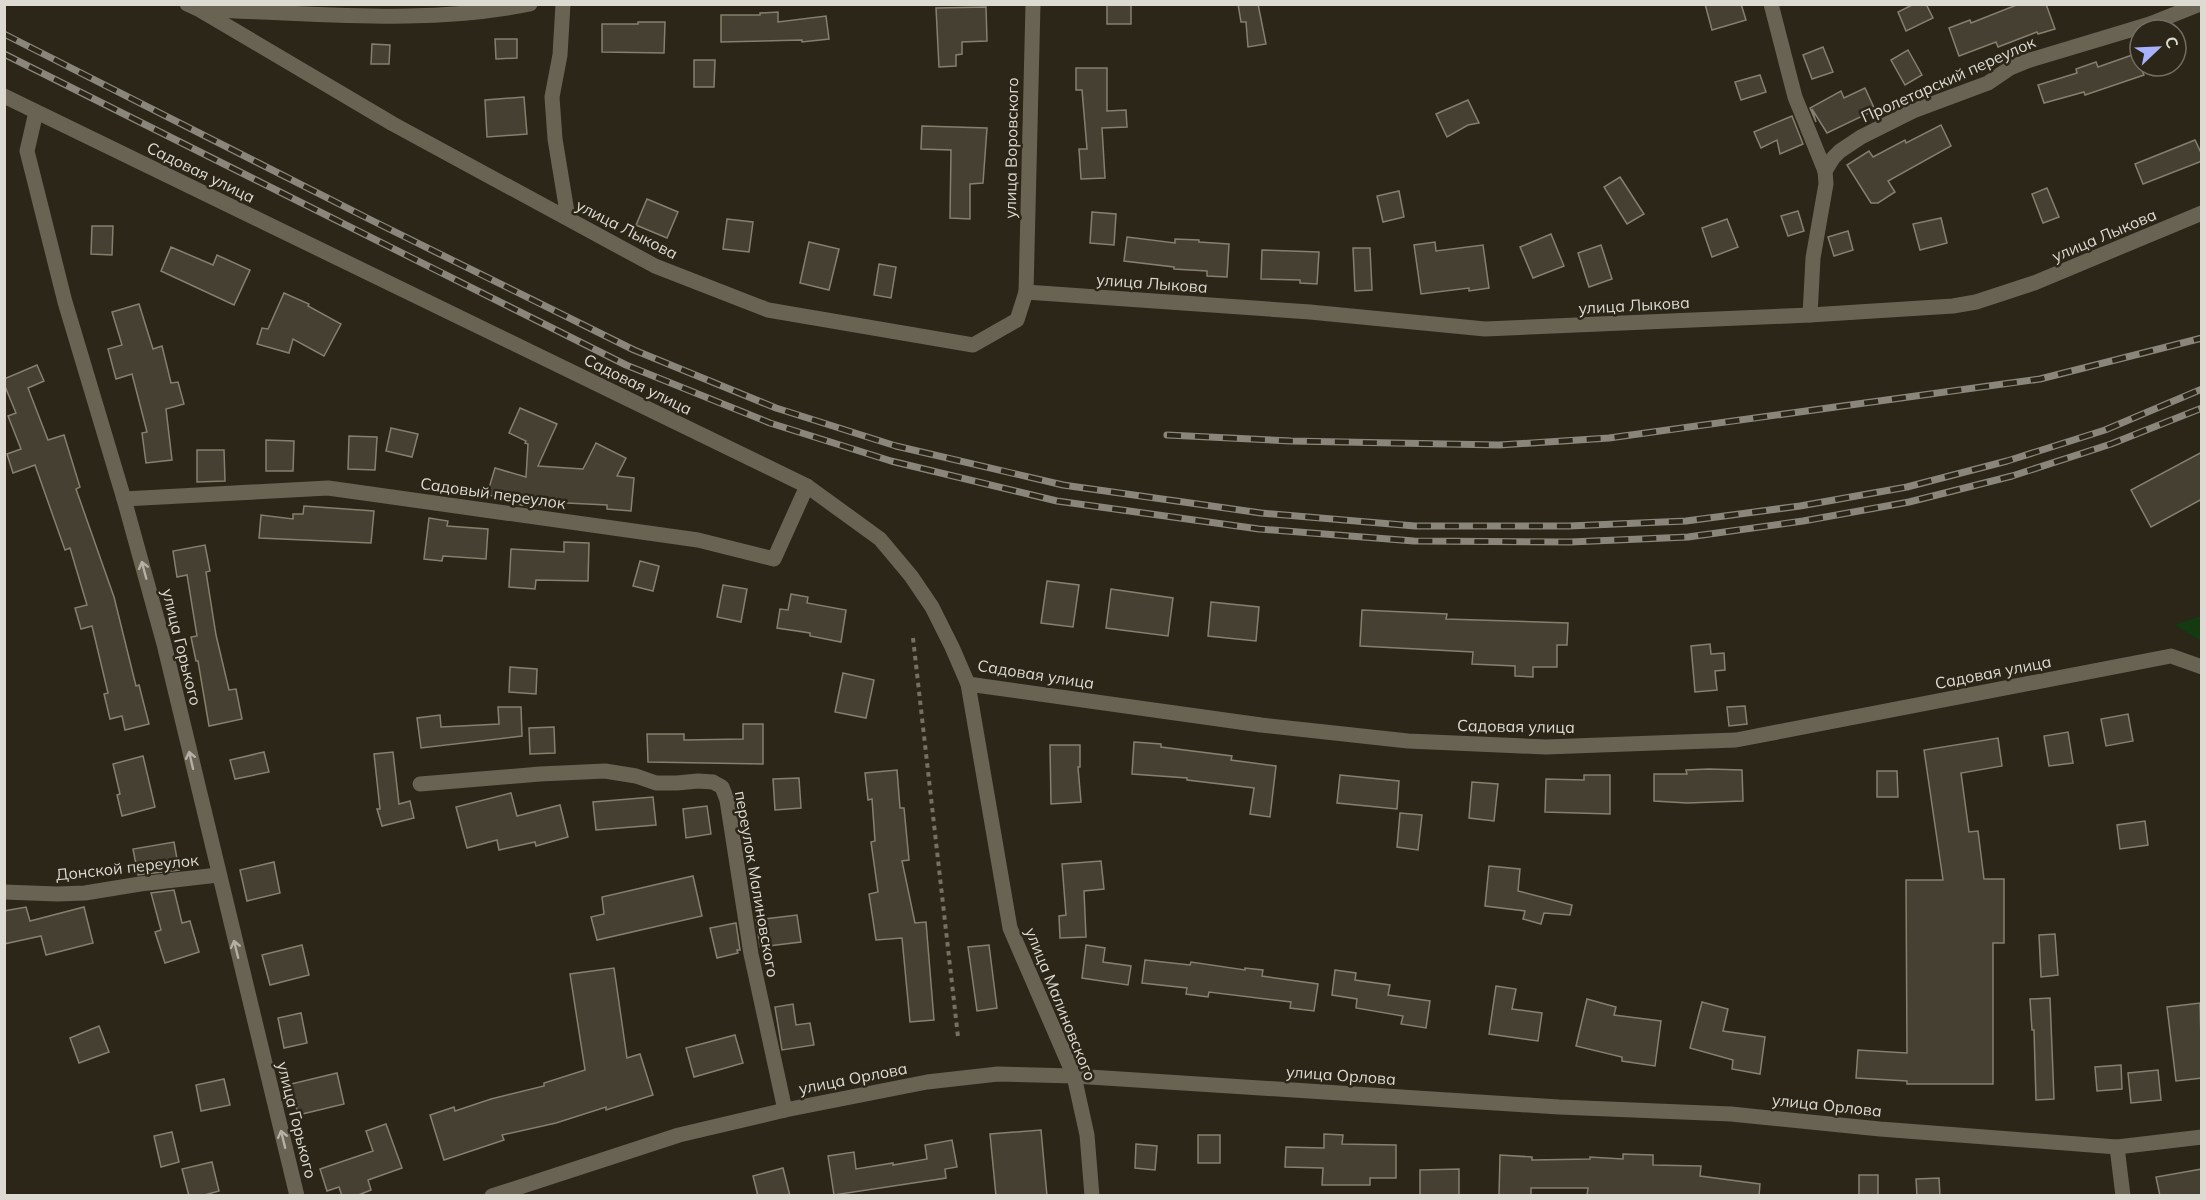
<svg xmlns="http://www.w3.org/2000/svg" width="2206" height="1200" viewBox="0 0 2206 1200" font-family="Mulish,sans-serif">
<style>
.green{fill:#143a12}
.building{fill:#454031;stroke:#857f6e;stroke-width:1.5}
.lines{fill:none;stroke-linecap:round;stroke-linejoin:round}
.path{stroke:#747064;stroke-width:4;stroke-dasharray:4.5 4.5;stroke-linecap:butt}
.minor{stroke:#686353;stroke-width:15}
.rail-casing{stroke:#8a867b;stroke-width:7}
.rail{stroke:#2b2618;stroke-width:4.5;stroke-dasharray:14;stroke-linecap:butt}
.oneway{stroke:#b4b0a5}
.labels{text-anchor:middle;stroke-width:5;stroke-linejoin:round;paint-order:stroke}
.street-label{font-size:16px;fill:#dddad1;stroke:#2b2618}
</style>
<rect width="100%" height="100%" fill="#2b2618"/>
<!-- green -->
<polygon class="green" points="2201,616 2201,641 2175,625"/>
<!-- building -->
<g class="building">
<rect x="1107" y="4" width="24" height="20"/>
<polygon points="1238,4 1258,4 1266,44 1248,47 1246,22 1241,22"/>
<polygon points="1705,4 1741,4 1746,20 1712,30"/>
<polygon points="1914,4 1926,4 1933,18 1906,31 1898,12"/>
<polygon points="2019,4 2046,4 2055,29 2038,34 2037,32 1998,47 1996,42 1959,56 1949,28 1970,20 1971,23"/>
<polygon points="986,7 987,41 962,42 962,54 956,55 956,66 939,67 936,8"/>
<polygon points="778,12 778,22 826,16 829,39 802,42 802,40 721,42 721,15 760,15 760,13"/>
<polygon points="638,22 665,22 664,53 602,52 602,24 638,24"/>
<polygon points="495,39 517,39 517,58 496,59"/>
<polygon points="372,44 390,45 389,64 371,64"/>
<polygon points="1823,47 1833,72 1812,79 1803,55"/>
<polygon points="1908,50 1922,75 1905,85 1891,60"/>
<polygon points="2135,54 2144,75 2085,95 2084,92 2044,103 2038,85 2077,73 2076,69 2096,62 2098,67"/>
<polygon points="694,60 715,60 714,87 694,87"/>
<polygon points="1076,68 1107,68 1107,111 1126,110 1127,127 1102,128 1105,178 1081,179 1079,149 1087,149 1082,90 1076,90"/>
<polygon points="1760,75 1766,92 1741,100 1735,82"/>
<polygon points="1865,88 1875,110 1827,133 1812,109 1816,122 1810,108 1841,91 1844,98"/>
<polygon points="524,97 527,134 487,137 485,100"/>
<polygon points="1468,100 1479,123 1468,125 1447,137 1436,114"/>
<polygon points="1792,116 1803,144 1780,154 1777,140 1761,148 1754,132"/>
<polygon points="1941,125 1951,146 1888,181 1895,192 1878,203 1871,203 1847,165 1869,151 1873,157 1905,140 1906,143"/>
<polygon points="922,126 987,128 983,183 970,184 970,219 950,218 951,150 921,149"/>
<polygon points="2195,140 2202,155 2202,161 2143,184 2135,164"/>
<polygon points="1620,177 1644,214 1627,224 1604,187"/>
<polygon points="2047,188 2059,217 2043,223 2032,194"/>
<polygon points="1399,191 1404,217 1383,222 1377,196"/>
<polygon points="647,199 678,212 667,238 636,225"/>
<polygon points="1798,211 1804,231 1788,236 1781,216"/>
<polygon points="1092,212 1116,214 1114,245 1090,243"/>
<polygon points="1941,218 1947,243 1920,250 1913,224"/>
<polygon points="727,219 753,222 749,252 723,249"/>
<polygon points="1727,219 1738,247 1712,257 1702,228"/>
<polygon points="92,226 113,226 112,255 91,254"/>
<polygon points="1848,231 1853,250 1834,256 1828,237"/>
<polygon points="1551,234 1564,266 1533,278 1520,247"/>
<polygon points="1127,237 1175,243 1175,239 1199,240 1199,242 1229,244 1227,277 1207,276 1207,271 1174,269 1174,267 1124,261"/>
<polygon points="809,242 839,249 829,290 800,283"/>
<polygon points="1435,242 1436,251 1483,245 1489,288 1469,291 1469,288 1421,294 1414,245"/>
<polygon points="1601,245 1612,279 1589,287 1578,253"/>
<polygon points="171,247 213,265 217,255 250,270 234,305 161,271"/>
<polygon points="1353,248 1370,248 1372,290 1355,291"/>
<polygon points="1262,250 1319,252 1317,284 1300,283 1300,280 1261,279"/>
<polygon points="879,264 896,267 891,298 874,295"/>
<polygon points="284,293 309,304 308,306 341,324 324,356 293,339 289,353 257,344 262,328 268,329"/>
<polygon points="139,304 153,349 162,346 171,383 178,382 184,404 166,409 172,460 146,463 142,433 147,432 132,374 116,379 108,349 122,345 112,312"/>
<polygon points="37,365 44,381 28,388 48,440 64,435 80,487 76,489 114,597 136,686 139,685 149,724 125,730 122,716 110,719 104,694 108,693 92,626 81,629 75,608 87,605 70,548 65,550 35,465 13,473 7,454 21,449 8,416 16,413 4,384 4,379"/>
<polygon points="520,408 557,424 538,466 583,469 596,443 626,458 617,476 634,478 631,511 607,509 607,505 546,502 546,507 521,505 489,495 489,488 495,468 526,477 528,444 525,443 526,441 509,433"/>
<polygon points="391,428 418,434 412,457 386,451"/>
<polygon points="349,436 377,437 375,470 348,469"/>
<polygon points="266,440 294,441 293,471 266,471"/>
<polygon points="197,450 224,450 225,481 197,482"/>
<polygon points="2202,452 2202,499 2151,527 2131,490"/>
<polygon points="304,506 374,511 371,543 259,538 261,515 293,519 293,514 303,514"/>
<polygon points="429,518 448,521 447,526 488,529 486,559 443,556 442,561 424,559"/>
<polygon points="564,542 589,543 588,581 536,580 535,589 509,587 511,549 564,552"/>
<polygon points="205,545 210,571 206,572 216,635 229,690 236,689 242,719 209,726 198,661 196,661 191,637 197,636 187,575 177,577 173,551"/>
<polygon points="640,561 659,566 653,591 633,586"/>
<polygon points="1047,581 1079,585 1073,627 1041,623"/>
<polygon points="723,585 747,589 741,622 717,617"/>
<polygon points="1111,589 1173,598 1168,636 1106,628"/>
<polygon points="791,594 808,597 807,603 846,610 841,642 810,636 810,633 777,628 780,609 788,610"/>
<polygon points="1211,602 1259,607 1256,641 1208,636"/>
<polygon points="1362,610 1447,614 1446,619 1568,623 1567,645 1557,645 1557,667 1533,667 1533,677 1515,676 1515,666 1472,664 1473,652 1360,646"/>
<polygon points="1710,644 1711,654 1724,653 1725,670 1715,671 1717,690 1695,692 1691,646"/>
<polygon points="510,667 537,669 536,694 509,692"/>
<polygon points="843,673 874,680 866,718 835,712"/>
<polygon points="1745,706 1747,724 1729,726 1727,707"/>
<polygon points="498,707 521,707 522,736 421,748 417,718 440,715 441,727 499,724"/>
<polygon points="2128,714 2133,741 2106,746 2101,719"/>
<polygon points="743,724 763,724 763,764 648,762 647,734 684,734 684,740 743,739"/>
<polygon points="554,727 555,753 530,754 529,728"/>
<polygon points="2068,732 2073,763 2049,766 2044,736"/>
<polygon points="1998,738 2002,766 1961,773 1969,832 1978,831 1984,879 2004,879 2004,943 1993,943 1993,1084 1907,1084 1907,1081 1856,1078 1858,1050 1907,1053 1906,880 1943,880 1924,750"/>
<polygon points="1134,742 1161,744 1161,747 1232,756 1231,760 1276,766 1270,817 1250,814 1254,788 1187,780 1187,778 1132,774"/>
<polygon points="1050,745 1080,745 1080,767 1078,767 1081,802 1051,804"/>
<polygon points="264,752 269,772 235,779 230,760"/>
<polygon points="393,752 399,804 410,801 414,818 382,826 377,809 380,809 374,754"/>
<polygon points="143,756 155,807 122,816 117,795 120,794 113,764"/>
<polygon points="1709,769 1742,770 1743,801 1687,803 1654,801 1654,774 1687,774 1686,770"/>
<polygon points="897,770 900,808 904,808 909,860 902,861 915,923 926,922 934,1020 910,1022 902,938 876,940 869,894 878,892 871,842 875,841 872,799 868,800 865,773"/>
<polygon points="1877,771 1897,771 1898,797 1877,797"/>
<polygon points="1340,775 1399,781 1397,809 1337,803"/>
<polygon points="1584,775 1610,775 1610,814 1545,812 1546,779 1584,780"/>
<polygon points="799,778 801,808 775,810 773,779"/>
<polygon points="1472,782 1498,784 1494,821 1469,818"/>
<polygon points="511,793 517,816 560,805 568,837 536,846 535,842 499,850 497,840 467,848 456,807"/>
<polygon points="653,797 656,825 596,830 593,802"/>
<polygon points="707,806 711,834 686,838 683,809"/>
<polygon points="1400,813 1422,815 1418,850 1397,847"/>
<polygon points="2145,821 2148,845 2120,849 2117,825"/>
<polygon points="174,842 179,870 138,875 133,849"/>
<polygon points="1101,861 1104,889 1084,891 1086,937 1060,938 1059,916 1066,915 1062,864"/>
<polygon points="274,862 280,893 247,901 240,870"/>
<polygon points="1489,866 1520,869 1518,891 1572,905 1570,915 1544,913 1541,924 1523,919 1525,911 1485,906"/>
<polygon points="693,876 702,916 597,940 591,917 604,914 602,897"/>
<polygon points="174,890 182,923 190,921 199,952 165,963 155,932 161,930 151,893"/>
<polygon points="26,907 30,921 84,907 93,943 46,955 41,936 4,944 4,911"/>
<polygon points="797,915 801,942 760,947 756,920"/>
<polygon points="736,923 740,950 737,950 738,953 717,958 710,928"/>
<polygon points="2055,934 2058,975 2041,977 2039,935"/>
<polygon points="302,945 309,975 270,985 262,955"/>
<polygon points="989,945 997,1008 977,1011 968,947"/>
<polygon points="1086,945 1105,948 1103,962 1131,966 1128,985 1082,978"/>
<polygon points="1145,960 1190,965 1191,962 1245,970 1245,968 1263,970 1262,976 1318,984 1314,1011 1290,1008 1291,1002 1209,992 1208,997 1186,994 1187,988 1142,983"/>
<polygon points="614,968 627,1058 640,1054 653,1095 606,1110 606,1107 556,1123 502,1135 504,1140 444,1160 430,1115 454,1107 455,1111 491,1099 544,1086 544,1083 585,1070 570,974"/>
<polygon points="1335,970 1356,973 1355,980 1390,985 1388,995 1430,1001 1426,1028 1401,1024 1403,1016 1356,1008 1357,999 1332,995"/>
<polygon points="1496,986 1516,989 1512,1009 1542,1013 1538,1041 1489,1034"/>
<polygon points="2050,998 2054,1099 2036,1100 2034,1030 2032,1030 2030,999"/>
<polygon points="1587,999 1616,1007 1614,1015 1661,1021 1655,1066 1622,1061 1622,1057 1576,1046"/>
<polygon points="1702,1002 1728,1009 1723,1031 1765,1037 1760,1074 1732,1069 1733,1060 1690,1048"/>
<polygon points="2200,1003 2202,1078 2176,1081 2167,1007"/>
<polygon points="793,1004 796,1025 810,1023 814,1045 782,1050 775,1007"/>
<polygon points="301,1013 307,1043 284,1048 278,1018"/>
<polygon points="99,1026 109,1052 79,1063 70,1038"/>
<polygon points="735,1035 743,1063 694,1077 686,1048"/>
<polygon points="2121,1065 2122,1089 2097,1091 2095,1067"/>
<polygon points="2158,1070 2161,1100 2131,1103 2128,1073"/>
<polygon points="337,1073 344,1104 298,1115 291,1084"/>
<polygon points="224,1079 230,1105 201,1111 196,1085"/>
<polygon points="386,1124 402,1168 368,1180 371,1190 356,1196 342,1196 339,1187 327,1191 320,1169 373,1151 366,1131"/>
<polygon points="1041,1130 1047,1196 996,1196 990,1134"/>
<polygon points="172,1132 179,1162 161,1167 154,1136"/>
<polygon points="1324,1134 1343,1135 1342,1144 1396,1145 1396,1178 1370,1178 1370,1185 1322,1185 1323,1168 1285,1167 1286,1147 1324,1148"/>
<rect x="1198" y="1135" width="22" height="28"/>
<polygon points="952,1140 957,1167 945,1169 946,1178 834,1195 828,1156 854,1152 856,1169 893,1163 893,1165 927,1159 925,1145"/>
<polygon points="1136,1144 1157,1146 1155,1170 1135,1168"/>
<polygon points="1623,1154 1653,1155 1653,1165 1701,1166 1700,1176 1760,1184 1759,1196 1587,1196 1588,1188 1531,1188 1531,1196 1499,1196 1500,1155 1532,1157 1532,1160 1590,1159 1590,1157 1623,1159"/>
<polygon points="212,1162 219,1191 201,1196 189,1196 182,1169"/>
<polygon points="783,1168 790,1196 758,1196 753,1176"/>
<polygon points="1459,1169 1459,1196 1420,1196 1420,1170"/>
<polygon points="2202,1169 2202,1196 2160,1196 2156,1177"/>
<rect x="1859" y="1175" width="19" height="21"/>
<polygon points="1939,1178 1940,1196 1917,1196 1916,1179"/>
</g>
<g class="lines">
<!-- path -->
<polyline class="path" points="913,638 958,1037"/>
<!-- minor -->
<g class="minor">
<polyline points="187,4 200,10 393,124 655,266 768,310 973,345 1017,320 1026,292 1033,4"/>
<polyline points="563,4 560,55 552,97 555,139 568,218"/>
<polyline points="1771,4 1795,97 1825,171 1826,184 1813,258 1810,315"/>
<path d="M203,10c108,2 219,16 327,-6"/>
<polyline points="4,96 807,486 880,539 911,576 932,607 952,647 968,684 1010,928 1074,1076 1087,1135 1092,1196"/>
<polyline points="36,112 27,151 65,302 124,499 164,644 297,1196"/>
<polyline points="1825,171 1833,158 1840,151 1861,137 1913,111 1988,83 2010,68 2027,61 2150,24 2200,4"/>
<polyline points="1026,292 1310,312 1485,329 1810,315 1953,306 1976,302 2034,283 2202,213"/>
<polyline points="124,499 328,488 698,540 774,559 807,486"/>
<polyline points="968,684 1261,725 1408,741 1546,747 1736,740 2171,656 2202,667"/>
<polyline points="420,784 540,774 605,771 636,776 656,783 677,783 698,781 713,782 722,787 727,800 751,954 785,1110"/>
<polyline points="4,892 57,894 85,893 140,884 218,875"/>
<polyline points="2117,1147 2123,1196"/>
<polyline points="492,1196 679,1135 785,1110 927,1082 998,1074 1074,1076 1559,1107 1731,1114 1880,1129 2117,1147 2202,1137"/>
</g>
<defs>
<g id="rail">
<polyline points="4,34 369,219 634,350 776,408 896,446 1063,485 1261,513 1415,526 1569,526 1686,521 1800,506 1907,487 2007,461 2105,430 2202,389"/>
<polyline points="4,54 626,365 770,423 891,461 1057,501 1259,529 1414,541 1570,542 1688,537 1803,521 1909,502 2012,476 2111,444 2202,408"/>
<polyline points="1167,435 1291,441 1499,445 1609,438 2040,379 2202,338"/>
</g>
</defs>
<!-- rail casing -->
<use href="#rail" class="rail-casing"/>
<!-- rail -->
<use href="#rail" class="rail"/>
</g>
<!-- one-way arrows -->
<defs><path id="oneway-shaft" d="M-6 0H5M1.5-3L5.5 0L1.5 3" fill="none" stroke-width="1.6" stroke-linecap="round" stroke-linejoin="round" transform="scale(1.5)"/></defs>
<g class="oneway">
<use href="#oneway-shaft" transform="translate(144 570) rotate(-105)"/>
<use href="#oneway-shaft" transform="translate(191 760) rotate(-103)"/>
<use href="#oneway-shaft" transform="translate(236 949) rotate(-104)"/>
<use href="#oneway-shaft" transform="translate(283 1139) rotate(-104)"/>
</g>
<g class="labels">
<!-- street labels -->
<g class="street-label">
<text transform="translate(1948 79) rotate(-24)" y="6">Пролетарский переулок</text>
<text transform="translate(1011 148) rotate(-89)" y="6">улица Воровского</text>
<text transform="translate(201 172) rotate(26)" y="6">Садовая улица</text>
<text transform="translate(627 229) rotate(27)" y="6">улица Лыкова</text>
<text transform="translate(2104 235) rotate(-23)" y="6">улица Лыкова</text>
<text transform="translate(1152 283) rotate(4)" y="6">улица Лыкова</text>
<text transform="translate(1634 305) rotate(-3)" y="6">улица Лыкова</text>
<text transform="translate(638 384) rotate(26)" y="6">Садовая улица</text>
<text transform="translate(493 493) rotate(8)" y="6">Садовый переулок</text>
<text transform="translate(182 647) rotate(76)" y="6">улица Горького</text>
<text transform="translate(1993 672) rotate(-11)" y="6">Садовая улица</text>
<text transform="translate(1036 674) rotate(9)" y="6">Садовая улица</text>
<text transform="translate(1516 726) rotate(1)" y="6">Садовая улица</text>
<text transform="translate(127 867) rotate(-6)" y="6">Донской переулок</text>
<text transform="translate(757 884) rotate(80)" y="6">переулок Малиновского</text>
<text transform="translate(1061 1004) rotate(68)" y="6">улица Малиновского</text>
<text transform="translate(1341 1075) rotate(4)" y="6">улица Орлова</text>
<text transform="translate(853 1078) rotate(-11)" y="6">улица Орлова</text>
<text transform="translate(1827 1105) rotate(6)" y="6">улица Орлова</text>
<text transform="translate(297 1120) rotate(76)" y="6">улица Горького</text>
</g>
</g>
<!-- border -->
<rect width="2206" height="1200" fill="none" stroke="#dddad1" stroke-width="12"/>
<!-- north arrow -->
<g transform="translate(2158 48) rotate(67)"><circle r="28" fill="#2b2618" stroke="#726e62" stroke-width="1.5"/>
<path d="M0-4.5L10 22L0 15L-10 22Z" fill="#a7b1fc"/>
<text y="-9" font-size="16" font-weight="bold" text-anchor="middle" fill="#dddad1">С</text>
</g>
</svg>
